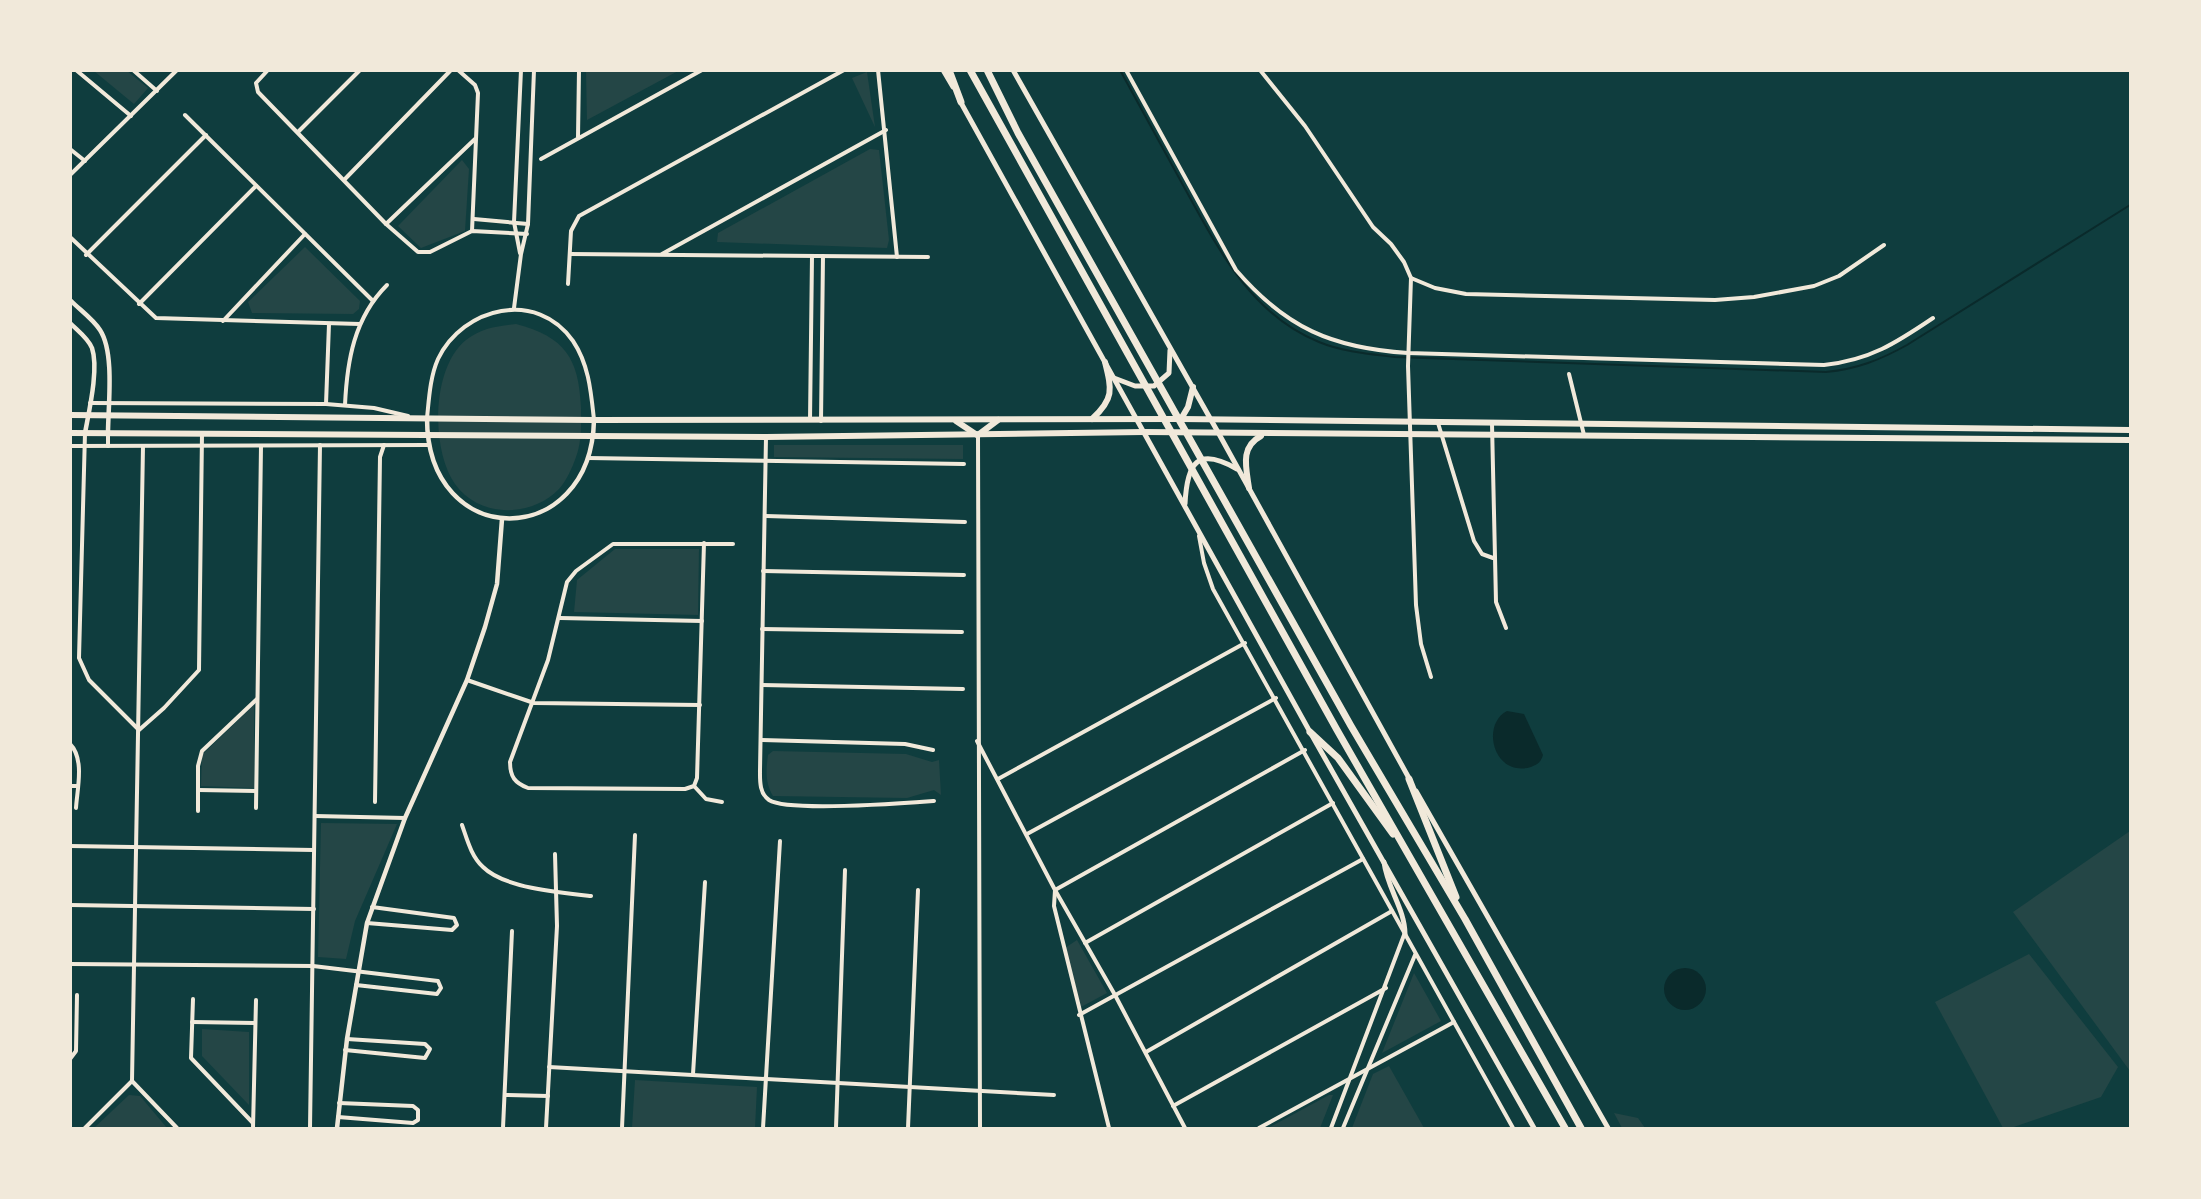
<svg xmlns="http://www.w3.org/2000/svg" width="2201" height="1199" viewBox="0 0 2201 1199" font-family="'Open Sans',sans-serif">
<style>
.green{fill:#244646}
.water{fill:#0a2a2b}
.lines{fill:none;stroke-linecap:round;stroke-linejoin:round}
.stream{stroke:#0a2a2b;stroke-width:2}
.minor{stroke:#f1e9da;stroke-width:4}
.tertiary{stroke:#f1e9da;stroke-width:4.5}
.secondary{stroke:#f1e9da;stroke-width:5}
.primary{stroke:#f1e9da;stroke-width:6}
.motorway{stroke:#f1e9da;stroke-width:7}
</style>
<rect width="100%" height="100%" fill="#0f3d3e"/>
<!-- green -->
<g class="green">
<polygon points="677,70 678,71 587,120 586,71"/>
<polygon points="94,71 127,71 148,88 134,104"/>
<polygon points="867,72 875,127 852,78"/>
<polygon points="870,149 879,150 889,240 887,248 717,242 718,233"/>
<polygon points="462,160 469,169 465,231 421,248 398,226"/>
<polygon points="305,247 360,301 359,309 353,314 252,313 248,302"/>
<path d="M516,324c49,13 63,34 65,84 0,17 1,33 -5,49 -4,11 -9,23 -17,32 -28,29 -80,29 -104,-5 -24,-34 -24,-116 11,-144 15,-12 32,-14 50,-16z"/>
<polygon points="774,445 963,445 963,459 774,457"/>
<polygon points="615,549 699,549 698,615 574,612 577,580"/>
<polygon points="254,705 254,788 201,786 202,755"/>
<path d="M773,751l133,3 26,8 7,-2 2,35 -7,-5 -27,8 -134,-2c-8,-13 -7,-26 -5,-41z"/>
<polygon points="321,823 397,824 355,921 346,959 318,957"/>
<polygon points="2130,831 2130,1071 2013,912"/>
<polygon points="1077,940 1107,993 1081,1007 1065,948"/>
<polygon points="2029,954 2118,1067 2101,1097 2011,1128 2003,1128 1935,1002"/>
<polygon points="1414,973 1441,1021 1382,1053"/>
<polygon points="202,1029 249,1032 249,1105 202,1056"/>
<polygon points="1389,1066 1424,1128 1352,1128 1373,1074"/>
<polygon points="635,1080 757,1087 755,1128 632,1128"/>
<polygon points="129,1095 140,1096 167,1128 94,1128"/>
<polygon points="1329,1095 1333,1095 1320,1128 1268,1128"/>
<polygon points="1614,1113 1638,1118 1645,1128 1622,1128"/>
</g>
<!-- water -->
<g class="water">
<path d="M1507,711l17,3 19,41c-2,7 -5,9 -12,12 -37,11 -51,-42 -24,-56z"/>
<circle cx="1685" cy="989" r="21"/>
</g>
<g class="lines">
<!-- stream -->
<path class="stream" d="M1120,70c21,39 43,78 64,117 34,61 66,127 135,155 24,10 51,12 76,15l431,15c31,-3 54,-12 81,-27l223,-140"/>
<!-- minor -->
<g class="minor">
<polyline points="76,70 131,116"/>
<polyline points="133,70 157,91"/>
<polyline points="268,70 256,83 258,92 386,224 418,252 430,252 472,231 527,234"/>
<polyline points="458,70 475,85 478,93 472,231"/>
<polyline points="878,70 897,257"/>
<path d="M1126,70l110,200c50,58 96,78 172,83l416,12c46,-5 72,-22 109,-47"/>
<polyline points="1260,70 1305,126 1373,227 1391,244 1404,262 1411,278 1408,366 1416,605 1421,644 1431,677"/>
<polyline points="185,115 373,301"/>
<polyline points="298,132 360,70"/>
<polyline points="578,137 579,70"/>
<polyline points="70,149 85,161"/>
<polyline points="541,159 702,70"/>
<polyline points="70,175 177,70"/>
<polyline points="345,179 451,70"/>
<polyline points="474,219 528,224"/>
<polyline points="386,224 475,139"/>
<polyline points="70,237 156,318 360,324"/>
<polyline points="520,253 514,222 521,70"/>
<polyline points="570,254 928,257"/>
<polyline points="662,254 886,130"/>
<polyline points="86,255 206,135"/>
<polyline points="1411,278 1435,288 1466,294 1715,300 1754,297 1814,286 1839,276 1884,245"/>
<polyline points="568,284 571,231 579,216 844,70"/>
<polyline points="139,304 256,186"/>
<polyline points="514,308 521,254 528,224 534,70"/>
<polyline points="223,321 305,234"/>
<polyline points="1569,374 1584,435"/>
<polyline points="90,403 326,404 374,408 408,416"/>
<polyline points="326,404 329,324"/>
<path d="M345,405c2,-44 9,-87 42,-120"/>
<path d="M427,418c2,-19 3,-41 11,-59 25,-52 99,-70 135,-18 16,24 18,51 21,79"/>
<polyline points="810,420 812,256"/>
<polyline points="821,421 823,256"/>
<polyline points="1438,423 1474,541 1482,554 1493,558"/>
<polyline points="1492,424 1496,602 1506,628"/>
<polyline points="85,433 79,658 89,680 139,730 164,708 199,670 202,434"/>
<polyline points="978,436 980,1128"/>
<path d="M766,437l-6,333c0,10 -1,23 9,30 18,12 138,3 165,1"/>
<polyline points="70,446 429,445"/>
<polyline points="108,446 108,433"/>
<polyline points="588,458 964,464"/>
<polyline points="766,516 965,522"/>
<polyline points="1199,536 1204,563 1213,589 1513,1128"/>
<path d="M704,543l-7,235 -3,8 -9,3 -157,-1c-13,-5 -18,-11 -18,-26l38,-102 19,-78 9,-11 37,-27h120"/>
<polyline points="763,571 964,575"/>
<polyline points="560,618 702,621"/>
<polyline points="762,629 962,632"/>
<polyline points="467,680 534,703 700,705"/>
<polyline points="762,685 963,689"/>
<polyline points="761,740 905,744 933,750"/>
<polyline points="977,741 1055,890 1115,995 1185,1128"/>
<path d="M70,744c15,15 7,46 6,64"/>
<polyline points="998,779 1245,643"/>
<polyline points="70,786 77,786"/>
<polyline points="694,786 706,799 722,802"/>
<polyline points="198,790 256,791"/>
<polyline points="375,802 380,457 384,445"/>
<polyline points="256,808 261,446"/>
<polyline points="198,811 198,766 202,751 257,699"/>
<polyline points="315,816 405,818"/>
<path d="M462,825c5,14 9,31 21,42 21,21 78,26 108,29"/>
<polyline points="1027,834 1276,698"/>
<polyline points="70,846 314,850"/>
<polyline points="70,905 314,909"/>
<polyline points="367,923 452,930 457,925 454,918 372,907"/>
<polyline points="1085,943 1333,803"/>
<polyline points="70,964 313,966 438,981 441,988 437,994 356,985"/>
<polyline points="193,999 191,1058 253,1123"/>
<polyline points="1079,1015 1363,859"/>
<polyline points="192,1022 255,1023"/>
<polyline points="345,1050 425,1058 430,1049 425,1044 347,1039"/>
<polyline points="1146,1052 1392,911"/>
<polyline points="70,1059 76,1051 77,995"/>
<polyline points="549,1067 1054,1095"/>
<polyline points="693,1074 705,882"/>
<polyline points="132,1081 177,1128"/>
<polyline points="505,1095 548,1096"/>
<polyline points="1173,1106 1386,988"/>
<polyline points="338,1117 413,1123 418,1120 418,1110 413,1106 339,1103"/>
<polyline points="85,1128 132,1081 143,446"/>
<polyline points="253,1128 256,1000"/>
<polyline points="310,1128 320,445"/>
<polyline points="503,1128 512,931"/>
<polyline points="546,1128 557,926 555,854"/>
<polyline points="622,1128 635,835"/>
<polyline points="763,1128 780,841"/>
<polyline points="836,1128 845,870"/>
<polyline points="908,1128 918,890"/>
<polyline points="1109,1128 1054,906 1055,890 1305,750"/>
<polyline points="1259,1128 1454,1022"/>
<polyline points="1331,1128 1404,935"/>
<polyline points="1343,1128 1415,955"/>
</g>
<!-- tertiary -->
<g class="tertiary">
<path d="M70,300c10,10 23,19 30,30 15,23 8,76 8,103"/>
<path d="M70,323c8,8 18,15 22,25 7,21 -3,63 -7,85"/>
<path d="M427,418c0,134 164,133 167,2"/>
<polyline points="337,1128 347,1039 367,923 405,818 467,680 485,627 497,584 502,519"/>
</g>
<!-- secondary -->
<g class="secondary">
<polyline points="943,70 953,87"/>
<polyline points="1013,70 1219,434 1410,780"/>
<polyline points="960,101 1310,732 1534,1128"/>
<polyline points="1114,378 1135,386 1154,386 1169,373 1170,350"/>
<path d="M1185,504c2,-41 12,-58 52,-35"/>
<polyline points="1416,791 1608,1128"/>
<path d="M1384,862c3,26 21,47 21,72"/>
</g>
<!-- primary -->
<g class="primary">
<polyline points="70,415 594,420 1181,419 2130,430"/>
<path d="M1092,419c22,-20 20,-29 13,-57"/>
<polyline points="1181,419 1188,407 1193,387"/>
<polyline points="956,421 977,435"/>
<polyline points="70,433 766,437 1144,432 2130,440"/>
<polyline points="978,435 998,420"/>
<path d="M1249,488c-3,-21 -9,-41 12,-52"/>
</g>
<!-- motorway -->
<g class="motorway">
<polyline points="949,70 961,102"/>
<polyline points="970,70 1337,730 1565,1128"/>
<polyline points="987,70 1018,133 1351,726 1465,919 1581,1128"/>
<polyline points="1310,732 1338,758 1393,834"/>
<polyline points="1409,779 1456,897"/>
</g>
</g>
<!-- border -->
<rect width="2201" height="1199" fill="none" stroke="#f1e9da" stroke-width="144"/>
</svg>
